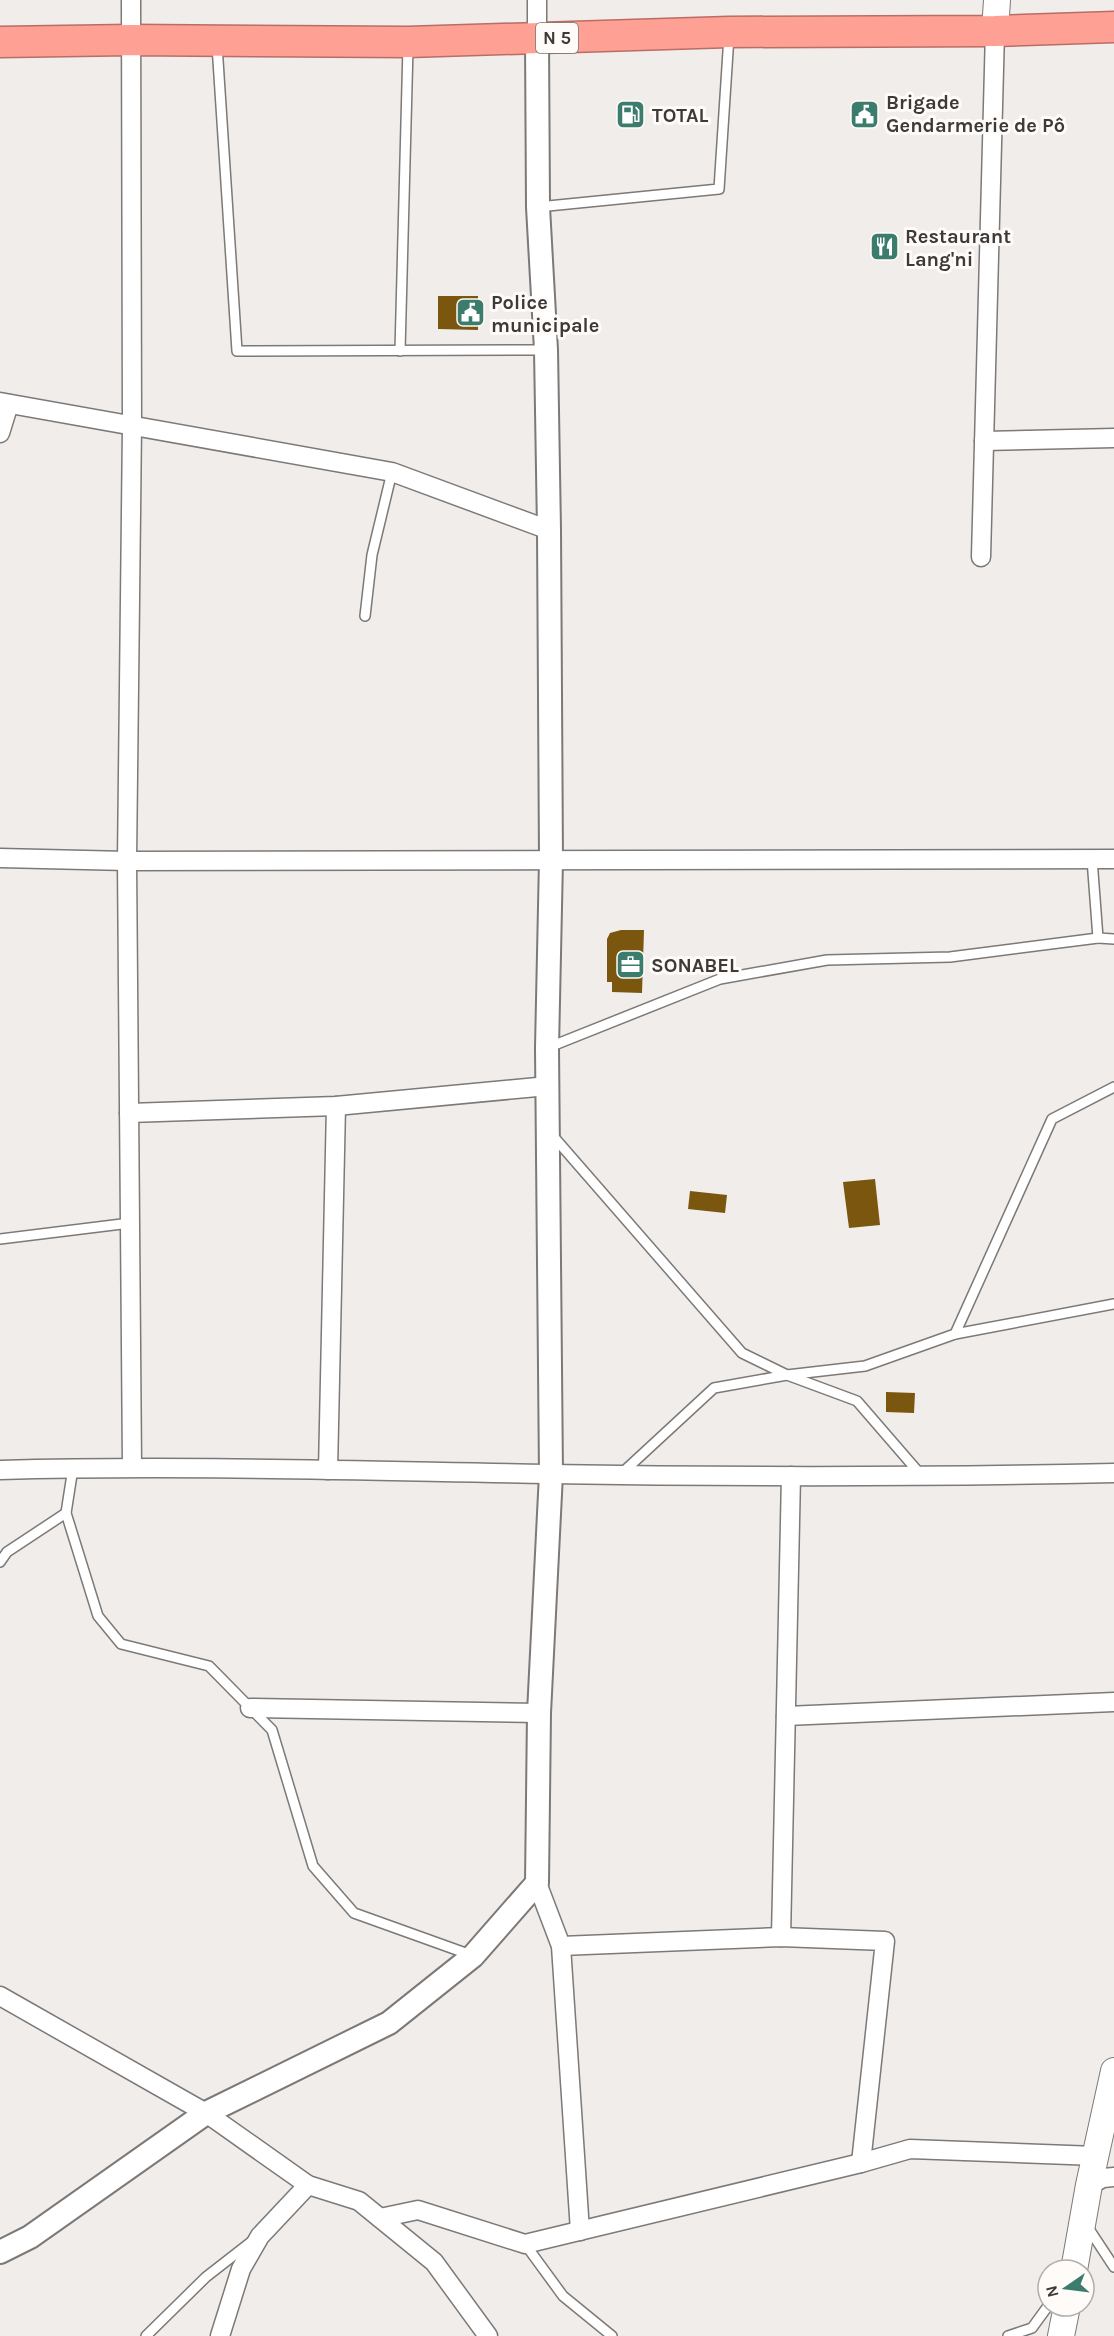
<svg xmlns="http://www.w3.org/2000/svg" width="1114" height="2336" viewBox="0 0 1114 2336" font-family="Karla,sans-serif">
<style>
.building{fill:#7b560e}
.lines{fill:none;stroke-linecap:round;stroke-linejoin:round}
.service-casing{stroke:#7c7977;stroke-width:12}
.minor-casing{stroke:#7c7977;stroke-width:21}
.tertiary-casing{stroke:#7c7977;stroke-width:26}
.secondary-casing{stroke:#7c7977;stroke-width:28}
.trunk-casing{stroke:#ba6d64;stroke-width:33}
.service{stroke:#fff;stroke-width:9}
.minor{stroke:#fff;stroke-width:18}
.tertiary{stroke:#fff;stroke-width:22}
.secondary{stroke:#fff;stroke-width:26}
.trunk{stroke:#fea094;stroke-width:30}
.labels{text-anchor:middle;stroke-width:6;stroke-linejoin:round;paint-order:stroke}
.shield{fill:#fffbf9;stroke:#777573;stroke-width:1.5}
.shield-label{font-size:18px;font-weight:bold;fill:#3d3b3a}
.poi-label{font-size:20px;font-weight:bold;fill:#3d3b3a;stroke:#fffbf9;text-anchor:start}
</style>
<rect width="100%" height="100%" fill="#f1edeb"/>
<!-- building -->
<g class="building">
<polygon points="619,103 643,103 643,125 620,125"/>
<polygon points="438,296 478,296 478,330 438,329"/>
<polygon points="621,930 644,930 642,993 612,992 612,982 607,982 607,939 610,933"/>
<polygon points="875,1179 880,1225 849,1228 843,1182"/>
<polygon points="690,1191 727,1195 725,1213 688,1209"/>
<polygon points="886,1392 915,1393 914,1413 886,1412"/>
</g>
<g class="lines">
<defs>
<g id="service">
<polyline points="217,45 237,351 546,350"/>
<polyline points="538,207 719,189 729,36"/>
<polyline points="400,351 408,47"/>
<polyline points="365,616 372,555 392,472"/>
<polyline points="1092,859 1098,938 1114,939"/>
<polyline points="547,1048 720,979 827,960 950,957 1098,938"/>
<polyline points="553,1136 742,1353 787,1375 857,1401 921,1475"/>
<polyline points="0,1239 130,1223"/>
<polyline points="955,1334 1114,1304"/>
<polyline points="73,1468 66,1513 98,1616 121,1644 209,1666 272,1730 313,1866 354,1913 471,1955"/>
<polyline points="622,1473 714,1388 787,1375 865,1366 955,1334 1052,1119 1114,1087"/>
<polyline points="0,1562 7,1552 66,1513"/>
<polyline points="1087,2226 1114,2267"/>
<polyline points="525,2244 563,2296 612,2336"/>
<polyline points="146,2336 206,2277 251,2242"/>
<polyline points="1008,2336 1032,2328 1048,2306"/>
</g>
<g id="minor">
<polyline points="131,0 132,425 127,861 132,1467"/>
<polyline points="537,39 537,0"/>
<polyline points="0,402 392,472 549,530"/>
<polyline points="0,433 9,404"/>
<polyline points="984,441 1114,438"/>
<polyline points="981,557 995,31"/>
<polyline points="0,858 127,861 1114,859"/>
<polyline points="129,1113 336,1106 548,1086"/>
<path d="M0,1470c183,-5 366,1 549,4 188,3 377,3 565,-1"/>
<polyline points="328,1470 336,1106"/>
<polyline points="250,1708 539,1713"/>
<polyline points="786,1716 1114,1702"/>
<polyline points="537,1883 561,1946 580,2231"/>
<polyline points="781,1937 791,1476"/>
<polyline points="561,1946 781,1937 885,1941 861,2163"/>
<polyline points="0,1996 206,2113 308,2185 359,2201 434,2262 488,2336"/>
<polyline points="1089,2185 1103,2178 1114,2177"/>
<polyline points="380,2218 418,2210 525,2244 861,2163 910,2149 1096,2156"/>
<polyline points="220,2336 241,2269 260,2236 308,2185"/>
</g>
<polyline id="tertiary" points="0,2252 30,2237 206,2113 389,2023 473,1956 537,1883 539,1713 551,1474 547,1048 551,860 549,530 546,350 538,207 537,39"/>
<g id="secondary">
<polyline points="995,31 997,0"/>
<polyline points="1074,2270 1089,2185 1114,2071"/>
<polyline points="1061,2336 1067,2306"/>
</g>
<polyline id="trunk" points="0,42 130,40 408,42 729,32 995,31 1114,27"/>
</defs>
<!-- service casing -->
<use href="#service" class="service-casing"/>
<!-- minor casing -->
<use href="#minor" class="minor-casing"/>
<!-- tertiary casing -->
<use href="#tertiary" class="tertiary-casing"/>
<!-- secondary casing -->
<use href="#secondary" class="secondary-casing"/>
<!-- trunk casing -->
<use href="#trunk" class="trunk-casing"/>
<!-- service -->
<use href="#service" class="service"/>
<!-- minor -->
<use href="#minor" class="minor"/>
<!-- tertiary -->
<use href="#tertiary" class="tertiary"/>
<!-- secondary -->
<use href="#secondary" class="secondary"/>
<!-- trunk -->
<use href="#trunk" class="trunk"/>
</g>
<!-- icons -->
<defs>
<symbol id="civic-square" viewBox="-11 -11 22 22"><rect x="-9" y="-9" width="18" height="18" rx="4" fill="#3b7c6d" stroke="#fffbf9"/><path d="M-.6-6.5H3V-4.5H.6V-3L4-1V1h2V6H-6V1h2V-1L-.6-3ZM-1.2 2.5V6h2.4V2.5Z" fill="#fff"/></symbol>
<symbol id="fuel-square" viewBox="-11 -11 22 22"><rect x="-9" y="-9" width="18" height="18" rx="4" fill="#3b7c6d" stroke="#fffbf9"/><path d="M-5.5-6h7V0h2V4h1.3V-2.5L3-4.5l.8-.8L6-3V5H2.5V1h-1V6h-7ZM-4.2-4.7v3.2H.2V-4.7Z" fill="#fff"/></symbol>
<symbol id="restaurant-square" viewBox="-11 -11 22 22"><rect x="-9" y="-9" width="18" height="18" rx="4" fill="#3b7c6d" stroke="#fffbf9"/><path d="M-5-6h1v4h1v-4h1v4h1v-4h1v5L-1.5 .5V6h-2V.5L-5-1ZM5-6V6H3V1.5H1.5Q1.5-4 5-6Z" fill="#fff"/></symbol>
<symbol id="office-square" viewBox="-11 -11 22 22"><rect x="-9" y="-9" width="18" height="18" rx="4" fill="#3b7c6d" stroke="#fffbf9"/><path d="M-6-3h4V-5.5h4V-3h4V5H-6ZM-1-4.5V-3h2v-1.5ZM-6 0V1H6V0Z" fill="#fff"/></symbol>
</defs>
<g fill-rule="evenodd">
<use href="#civic-square" x="848" y="98" width="33" height="33"/>
<use href="#fuel-square" x="614" y="98" width="33" height="33"/>
<use href="#restaurant-square" x="868" y="230" width="33" height="33"/>
<use href="#civic-square" x="454" y="296" width="33" height="33"/>
<use href="#office-square" x="614" y="948" width="33" height="33"/>
</g>
<g class="labels">
<!-- shield labels -->
<rect class="shield" x="536" y="23" width="42" height="30" rx="4.5"/>
<g class="shield-label">
<text x="557" y="44">N 5</text>
</g>
<!-- poi labels -->
<g class="poi-label">
<text x="886" y="109">Brigade<tspan x="886" dy="23">Gendarmerie de Pô</tspan></text>
<text x="652" y="122">TOTAL</text>
<text x="905" y="243">Restaurant<tspan x="905" dy="23">Lang'ni</tspan></text>
<text x="491" y="309">Police<tspan x="491" dy="23">municipale</tspan></text>
<text x="651" y="972">SONABEL</text>
</g>
</g>
<!-- north arrow -->
<g transform="translate(1066 2288) rotate(256)"><circle r="28" fill="#fffbf9" stroke="#b1aead" stroke-width="1.5"/>
<path d="M0-4.5L10 22L0 15L-10 22Z" fill="#3b7c6d"/>
<text y="-9" font-size="16" font-weight="bold" text-anchor="middle" fill="#3d3b3a">N</text>
</g>
</svg>
